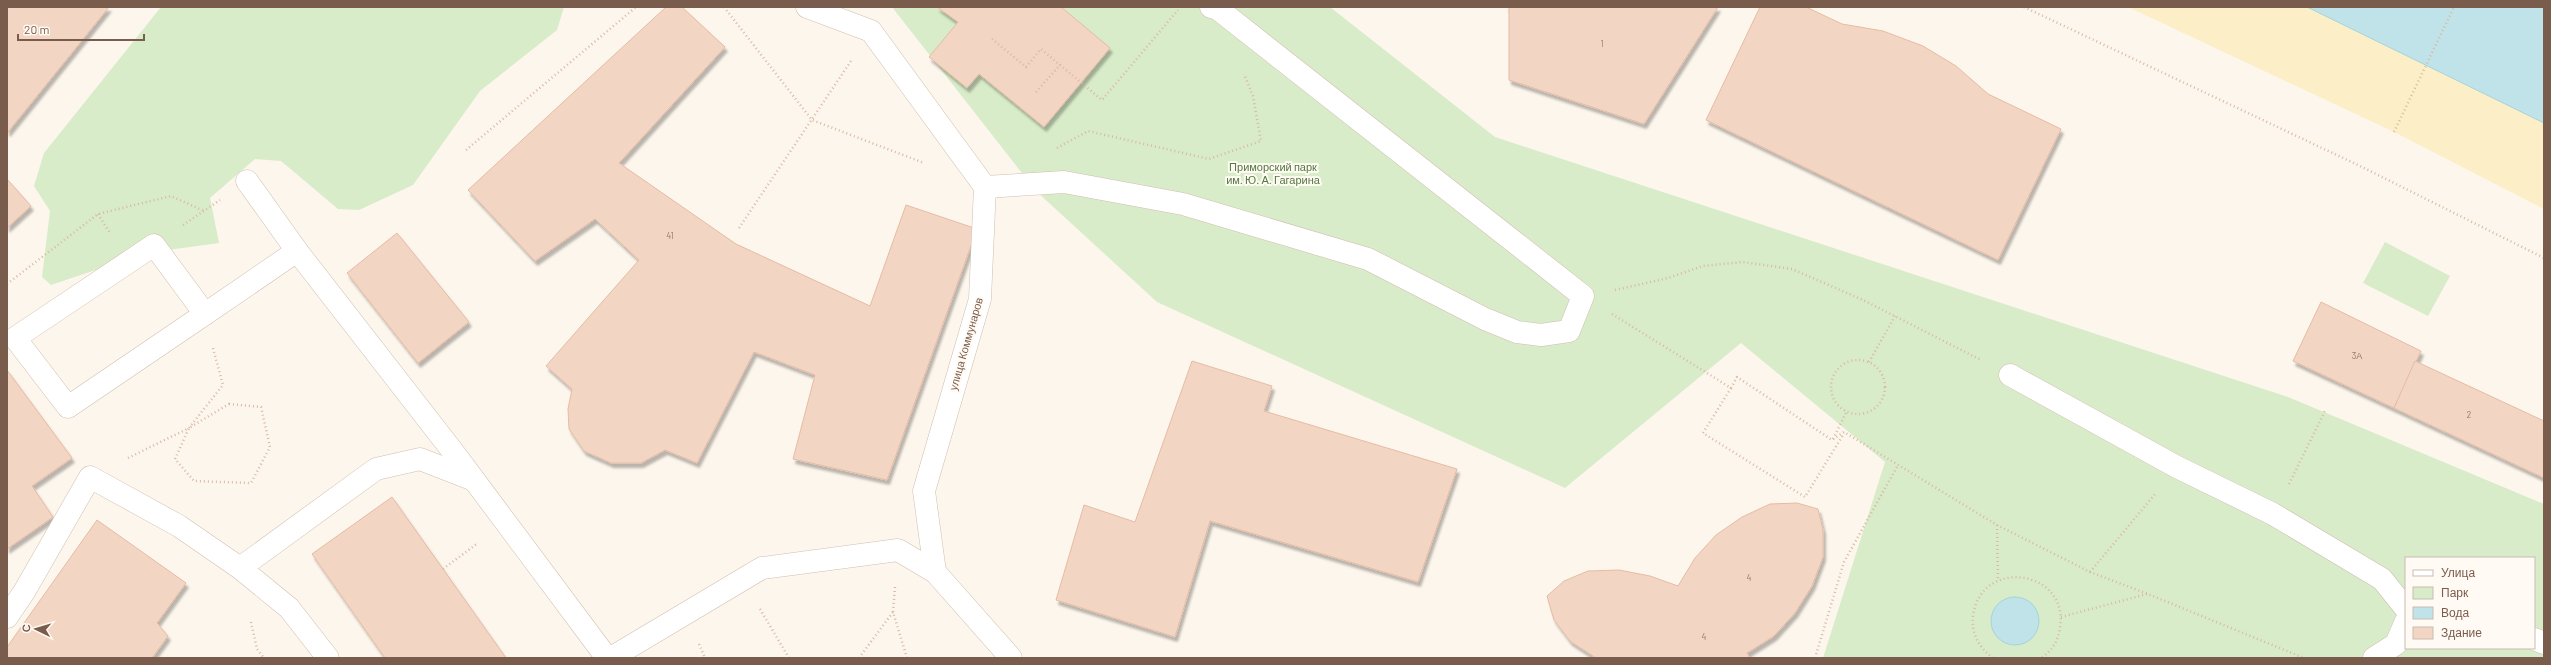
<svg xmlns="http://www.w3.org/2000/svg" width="2551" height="665" viewBox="0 0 2551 665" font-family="Barlow,sans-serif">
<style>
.green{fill:#d8ecc9;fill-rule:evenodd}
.sand{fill:#fcefc7}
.water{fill:#bfe3e8;stroke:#a5d3da}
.building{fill:#f3d5c3;stroke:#e6bba3;filter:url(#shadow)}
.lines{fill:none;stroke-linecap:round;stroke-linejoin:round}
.minor-casing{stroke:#d1beb0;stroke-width:23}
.path{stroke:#d9b8a5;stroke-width:2.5;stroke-dasharray:1 3;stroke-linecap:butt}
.minor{stroke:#fff;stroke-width:22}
.labels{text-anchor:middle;stroke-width:4;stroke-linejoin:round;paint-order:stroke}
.number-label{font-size:9px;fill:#987a6a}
.park-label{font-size:11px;fill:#537a41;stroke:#fffaf3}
.street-label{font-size:11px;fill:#7a5c4d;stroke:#fffaf3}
</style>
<defs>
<filter id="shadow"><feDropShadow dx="2.5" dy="4.5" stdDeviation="1" flood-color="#0004"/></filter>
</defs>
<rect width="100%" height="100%" fill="#fdf6ec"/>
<!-- green -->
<g class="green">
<polygon points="161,7 564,7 557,30 480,91 413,185 359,210 338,209 281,161 255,159 210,198 219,243 146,253 51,285 42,277 50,211 34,186 44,153"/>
<path d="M892,7h438l165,130 793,260 256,107v154h-721l62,-196 -144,-119 -176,145 -408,-186 -121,-111zM2406,558h128v90h-128z"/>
<polygon points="2385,242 2450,276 2428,316 2363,283"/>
</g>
<!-- sand -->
<polygon class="sand" points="2128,7 2307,7 2544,123 2544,209 2394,132"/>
<!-- water -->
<g class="water">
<polygon points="2307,7 2544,7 2544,123"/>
<circle cx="2015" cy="621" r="24"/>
</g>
<!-- building -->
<g class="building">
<polygon points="7,7 109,7 8,132 7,131"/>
<polygon points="666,7 682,7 725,47 619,163 736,244 870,306 906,205 977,229 887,480 793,459 815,375 754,352 697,463 665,450 641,463 611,463 584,451 569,429 568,409 572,389 546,366 639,260 595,219 535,261 468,190"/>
<polygon points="937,7 1061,7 1110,48 1044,127 979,74 967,88 929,57 958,22"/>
<polygon points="1506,7 1718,7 1644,124 1509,80 1509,8"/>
<polygon points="1760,7 1806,7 1842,24 1883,31 1923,46 1956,66 1988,94 2061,129 1998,260 1706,120"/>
<polygon points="7,179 31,206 7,228"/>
<polygon points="397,233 469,322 418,363 347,273"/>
<polygon points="2321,302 2421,351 2394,408 2293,361"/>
<polygon points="1192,361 1272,386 1264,411 1457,469 1418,582 1210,521 1175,637 1056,600 1084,505 1135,522"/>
<polygon points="2415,361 2544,421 2544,478 2394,408"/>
<polygon points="7,370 72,458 32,486 53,517 7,549"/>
<polygon points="392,497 443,569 506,658 385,658 312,554"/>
<polygon points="1797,503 1818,509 1823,530 1823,557 1812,586 1795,613 1774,636 1747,653 1750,658 1596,658 1570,641 1554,620 1547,596 1564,581 1588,571 1619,570 1650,576 1678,586 1695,558 1716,535 1742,517 1770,504"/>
<polygon points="97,520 186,583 157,623 168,636 152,658 7,658 7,647"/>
</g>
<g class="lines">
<defs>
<g id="minor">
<polyline points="807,7 871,31 985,187 980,299 924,491 935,572 1011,658"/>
<polyline points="247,181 297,251"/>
<polyline points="985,187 1064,182 1183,204 1368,259 1485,319 1517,332 1541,335 1569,331 1583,296 1218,9 1211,7"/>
<polygon points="154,245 205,314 68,407 15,338"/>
<polyline points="205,314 297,251 454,453 607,658"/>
<polyline points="2010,375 2177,467 2273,514 2382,579 2406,609"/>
<polyline points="240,568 289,608 328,658"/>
<polyline points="7,617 24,592 90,477 179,526 240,568 376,469 420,459 474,480"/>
<polyline points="2534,639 2544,643"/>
<polyline points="611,658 762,568 898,550 935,572"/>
<polyline points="2374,658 2396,644 2406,621"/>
</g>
</defs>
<!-- minor casing -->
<use href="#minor" class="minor-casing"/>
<!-- path -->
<g class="path">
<polyline points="724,7 812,120 924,163"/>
<polyline points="2024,7 2360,166 2544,258"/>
<polyline points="992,39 1026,67 1041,49 1060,65"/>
<polyline points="1036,92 1060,65 1102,100 1178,10"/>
<polyline points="2394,132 2454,7"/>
<polyline points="1057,148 1088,131 1209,159 1261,141 1253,96 1244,74"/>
<polyline points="466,150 636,7"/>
<polyline points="98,214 110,233"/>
<polyline points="183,225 220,200"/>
<polyline points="739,228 851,61"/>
<polyline points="7,284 98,214 171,196 204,211"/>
<polyline points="1615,290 1668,278 1703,266 1743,262 1792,269 1863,300 1981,360"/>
<polyline points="1612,314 1731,388 1737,377 1832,440 1844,432 1997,525 2090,572 2148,594 2304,658"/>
<circle cx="1858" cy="387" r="27"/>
<polyline points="1869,362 1895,316"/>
<polyline points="1731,388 1703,433 1805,497 1843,435"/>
<polygon points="229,404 261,407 270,447 251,483 194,481 175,459 189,428"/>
<polyline points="1833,439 1847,411"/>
<polyline points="128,458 189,428 223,385 213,348"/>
<polyline points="2289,484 2325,411"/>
<polyline points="1997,525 1998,580"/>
<polyline points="443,569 478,543"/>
<polyline points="2090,572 2156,493"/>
<polyline points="895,587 893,612 907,658"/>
<polyline points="760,609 789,658"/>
<polyline points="2061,617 2147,594"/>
<polyline points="251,622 257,649 264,658"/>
<polyline points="699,644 705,658"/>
<polyline points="859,658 893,612"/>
<polyline points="1815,658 1844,562 1898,465"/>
<path d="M1993,658c-14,-10 -22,-25 -20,-42 8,-60 97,-46 87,12 -2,13 -8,23 -19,30"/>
</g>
<!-- minor -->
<use href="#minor" class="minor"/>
</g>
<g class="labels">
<!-- number labels -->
<g class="number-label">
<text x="1602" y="47">1</text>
<text x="670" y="239">41</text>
<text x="2357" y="359">3А</text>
<text x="2469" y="418">2</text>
<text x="1749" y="581">4</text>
<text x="1704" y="640">4</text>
</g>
<!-- park labels -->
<g class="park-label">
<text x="1273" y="171">Приморский парк<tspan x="1273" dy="13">им. Ю. А. Гагарина</tspan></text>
</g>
<!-- street labels -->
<g class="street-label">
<text transform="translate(966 344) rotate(-74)" y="4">улица Коммунаров</text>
</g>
</g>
<!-- border -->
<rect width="2551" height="665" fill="none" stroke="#7a5c4d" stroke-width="16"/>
<!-- legend -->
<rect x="2405" y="557" width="130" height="92" fill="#fffaf3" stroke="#cabbb1"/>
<rect x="2413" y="570" width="20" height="6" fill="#ffffff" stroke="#cabbb1"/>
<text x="2441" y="577" font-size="12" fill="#7a5c4d">Улица</text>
<rect x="2413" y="587" width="20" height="12" fill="#d8ecc9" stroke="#cabbb1"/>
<text x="2441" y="597" font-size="12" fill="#7a5c4d">Парк</text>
<rect x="2413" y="607" width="20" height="12" fill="#bfe3e8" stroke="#cabbb1"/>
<text x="2441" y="617" font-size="12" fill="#7a5c4d">Вода</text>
<rect x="2413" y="627" width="20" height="12" fill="#f3d5c3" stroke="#cabbb1"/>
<text x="2441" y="637" font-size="12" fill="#7a5c4d">Здание</text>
<!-- north arrow -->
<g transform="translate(36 629) rotate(275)" stroke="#fffaf3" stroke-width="3" paint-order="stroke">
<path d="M0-3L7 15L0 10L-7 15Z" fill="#7a5c4d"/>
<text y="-6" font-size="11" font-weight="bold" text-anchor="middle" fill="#7a5c4d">С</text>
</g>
<!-- scale -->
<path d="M18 34v6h126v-6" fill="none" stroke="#7a5c4d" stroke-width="2"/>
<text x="24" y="34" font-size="12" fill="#7a5c4d" stroke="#fffaf3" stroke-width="3" paint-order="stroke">20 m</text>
</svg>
